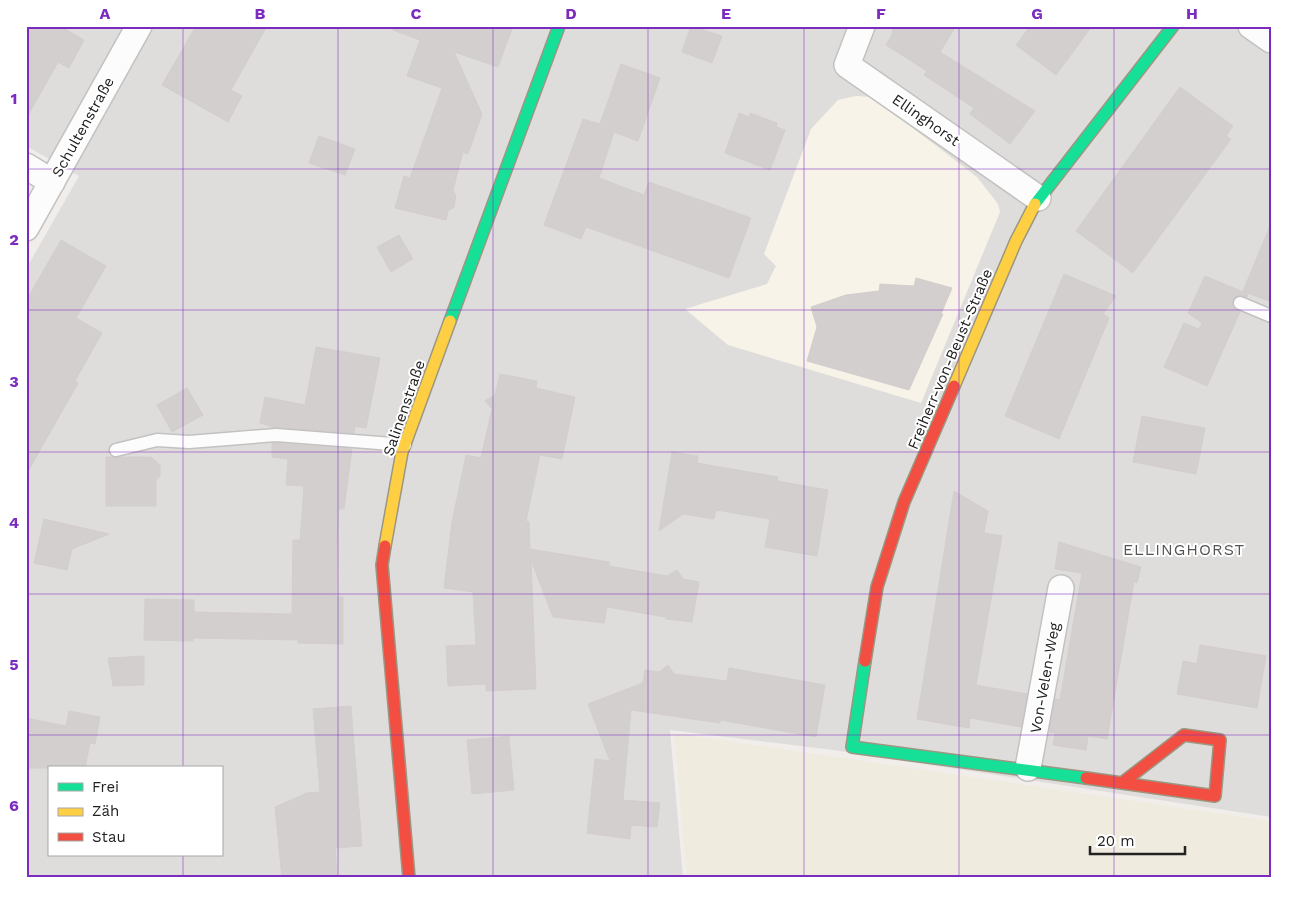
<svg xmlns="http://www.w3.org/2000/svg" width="1297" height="904" viewBox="0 0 1297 904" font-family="'Work Sans',sans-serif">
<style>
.residential{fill:#dfdddc;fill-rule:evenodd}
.education{fill:#f8f3e8}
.farmland{fill:#efecdf}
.building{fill:#d3cfce;stroke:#d3cecc}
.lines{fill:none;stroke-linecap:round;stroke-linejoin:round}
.lane-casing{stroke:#c3c2c1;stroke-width:15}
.street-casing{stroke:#c3c2c1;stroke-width:28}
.fast-casing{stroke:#9b9782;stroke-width:14}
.slow-casing{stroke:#9b9782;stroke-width:14}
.jam-casing{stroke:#9b9782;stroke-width:14}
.lane{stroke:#fdfcfc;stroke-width:12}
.street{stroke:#fdfcfc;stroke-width:25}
.fast{stroke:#16e098;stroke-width:11}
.slow{stroke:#ffcf43;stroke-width:11}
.jam{stroke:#f24e42;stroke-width:11}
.grid{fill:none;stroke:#7b2cbf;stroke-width:1;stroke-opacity:0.55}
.labels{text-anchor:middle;stroke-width:4;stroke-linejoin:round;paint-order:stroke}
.street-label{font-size:15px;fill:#222;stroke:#fff}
.neighbourhood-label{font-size:16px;letter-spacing:1px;fill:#555;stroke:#fff}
.neatline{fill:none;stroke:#7b2cbf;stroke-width:2}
.grid-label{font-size:16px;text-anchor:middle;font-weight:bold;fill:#7b2cbf}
</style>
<rect width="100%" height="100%" fill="#f0edeb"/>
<!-- residential -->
<path class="residential" d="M26,26h1245v791l-438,-67 -163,-20 13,148h-657v-609l53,-93 -53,-30zM49,768h172v87h-172z"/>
<!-- education -->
<polygon class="education" points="856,96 870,97 884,106 977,177 998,204 1000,212 921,403 728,345 685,309 767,284 776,266 764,254 811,129 838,100"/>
<!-- farmland -->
<polygon class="farmland" points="674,733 1271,821 1271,878 687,878"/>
<!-- building -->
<g class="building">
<polygon points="26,26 60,26 84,40 69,68 58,62 26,119"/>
<polygon points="196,26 267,26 231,90 242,96 228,122 162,85"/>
<polygon points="393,26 513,26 498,67 454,52 482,114 468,154 463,152 453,190 456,196 454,207 448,211 446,220 395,208 404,176 410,178 442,88 407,76 420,40 393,30"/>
<polygon points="691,26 722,36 712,63 682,52"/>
<polygon points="893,26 956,26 940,52 1035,111 1010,144 970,114 974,108 924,75 927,71 886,45 892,35"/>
<polygon points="1030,26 1092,26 1056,75 1016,45"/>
<polygon points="621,64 660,78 638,141 614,132 599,178 644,195 649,182 751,218 729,278 586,227 581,239 544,225 583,119 600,124"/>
<polygon points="1180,87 1233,126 1226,136 1231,139 1133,273 1076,231"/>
<polygon points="739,113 749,117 750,113 777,123 776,127 785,130 770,170 725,153"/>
<polygon points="319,136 355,149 345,175 309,163"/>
<polygon points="1270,226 1271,226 1271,302 1243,291"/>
<polygon points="399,235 413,259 391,272 377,247"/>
<polygon points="61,240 106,266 76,318 102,333 75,381 78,383 26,475 26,301"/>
<polygon points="1064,274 1116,296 1103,314 1109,318 1059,439 1005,416"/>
<polygon points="1205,276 1248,294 1247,297 1238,295 1233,299 1233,307 1240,312 1207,386 1164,367 1184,323 1199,329 1202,323 1188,313"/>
<polygon points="916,278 952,288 941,314 943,314 909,390 807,361 817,327 811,307 846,295 879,291 880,284 914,286"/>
<polygon points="316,347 380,358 366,428 355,426 354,433 272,427 260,423 265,397 305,405"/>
<polygon points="500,374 537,381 536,388 575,397 562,459 540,455 526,521 529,522 530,549 609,562 609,566 667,576 677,570 683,579 699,582 692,622 666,619 665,617 607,607 604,623 553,617 531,560 536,689 486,691 486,684 448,686 446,646 476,645 473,592 444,588 452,522 466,455 481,458 492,409 485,401 495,395"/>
<polygon points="187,388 203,415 172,432 157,405"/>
<polygon points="1142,416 1205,428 1196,474 1133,462"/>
<polygon points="272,443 352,449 344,509 338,509 336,597 343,597 343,644 298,643 298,640 193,638 193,641 144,640 145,599 194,600 194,612 292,614 293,540 300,540 304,486 286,485 288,459 272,457"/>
<polygon points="672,452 698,456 697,463 778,477 777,481 828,490 817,556 765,547 770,519 716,510 714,519 683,514 659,531"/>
<polygon points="106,457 151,457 160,465 160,476 156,480 156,506 106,506"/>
<polygon points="954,491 988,511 984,533 1002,536 976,685 1027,694 1021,727 970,718 969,728 917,719"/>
<polygon points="44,519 109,534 72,549 67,570 34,563"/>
<polygon points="1059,542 1141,567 1137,583 1134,582 1107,739 1088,736 1086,750 1053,745 1055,733 1049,732 1055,699 1060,700 1082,573 1055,569"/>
<polygon points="1200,645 1266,656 1257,708 1177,694 1183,661 1197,664"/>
<polygon points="144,656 144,685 113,686 108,658"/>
<polygon points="668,665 674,674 727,681 729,668 825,685 816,737 720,720 720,723 631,710 623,800 660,803 657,827 631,825 630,839 587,833 595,759 610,761 588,704 643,683 645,670 659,672"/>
<polygon points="351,706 362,846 335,848 337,878 282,878 275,807 307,793 320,792 313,709"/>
<polygon points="69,711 100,717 95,744 90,743 85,768 26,768 26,718 66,726"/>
<polygon points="509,736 514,790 472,794 467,740"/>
</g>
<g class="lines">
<defs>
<g id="lane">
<polyline points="1240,303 1271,316"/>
<polyline points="116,450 157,440 189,442 276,435 405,445"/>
</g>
<g id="street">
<polyline points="862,26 847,65 1038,198"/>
<polyline points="1251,26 1271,40"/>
<polyline points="26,166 52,182"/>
<polyline points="26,228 139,26"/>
<polyline points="1028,768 1061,588"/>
</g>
<g id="fast">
<polyline points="1035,204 1173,26"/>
<polyline points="450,321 559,26"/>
<polyline points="865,661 852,747 1086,778"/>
</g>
<g id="slow">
<polyline points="954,386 1016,241 1035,204"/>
<polyline points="385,546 402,452 450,321"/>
</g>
<g id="jam">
<polyline points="385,546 382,565 409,878"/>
<polyline points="865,661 877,587 904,502 954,386"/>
<polyline points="1086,778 1215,796 1220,740 1184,735 1122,783"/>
</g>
</defs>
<!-- lane casing -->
<use href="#lane" class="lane-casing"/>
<!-- street casing -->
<use href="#street" class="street-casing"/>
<!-- fast casing -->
<use href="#fast" class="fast-casing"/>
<!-- slow casing -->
<use href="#slow" class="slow-casing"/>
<!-- jam casing -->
<use href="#jam" class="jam-casing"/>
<!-- lane -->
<use href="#lane" class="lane"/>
<!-- street -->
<use href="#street" class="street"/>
<!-- fast -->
<use href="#fast" class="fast"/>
<!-- slow -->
<use href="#slow" class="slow"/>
<!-- jam -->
<use href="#jam" class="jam"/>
</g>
<!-- grid -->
<path class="grid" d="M183,26v742M338,26v852M493,26v852M648,26v852M804,26v852M959,26v852M1114,26v852M26,169h1245M26,310h1245M26,452h1245M26,594h1245M26,735h1245M183,855v23"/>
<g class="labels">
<!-- street labels -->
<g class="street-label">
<text transform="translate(926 120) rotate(35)" y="5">Ellinghorst</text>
<text transform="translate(83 127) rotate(-61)" y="5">Schultenstraße</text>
<text transform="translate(950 359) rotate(-67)" y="5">Freiherr-von-Beust-Straße</text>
<text transform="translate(404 408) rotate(-71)" y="5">Salinenstraße</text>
<text transform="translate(1045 678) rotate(-80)" y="5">Von-Velen-Weg</text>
</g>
<!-- neighbourhood labels -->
<g class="neighbourhood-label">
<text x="1184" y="555">ELLINGHORST</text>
</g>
</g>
<!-- border -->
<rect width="1297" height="904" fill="none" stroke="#ffffff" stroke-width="55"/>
<!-- legend -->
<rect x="48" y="766" width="175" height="90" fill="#ffffff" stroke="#a7a7a7"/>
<rect x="58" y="783" width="25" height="8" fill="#16e098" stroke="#a7a7a7"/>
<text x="92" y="792" font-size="15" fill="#222222">Frei</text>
<rect x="58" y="808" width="25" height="8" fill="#ffcf43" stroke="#a7a7a7"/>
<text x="92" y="816" font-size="15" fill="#222222">Zäh</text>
<rect x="58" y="833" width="25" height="8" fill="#f24e42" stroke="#a7a7a7"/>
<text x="92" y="842" font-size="15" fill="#222222">Stau</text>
<!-- scale -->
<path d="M1090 846v8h95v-8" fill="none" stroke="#222222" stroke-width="2.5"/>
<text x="1097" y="846" font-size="15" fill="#222222" stroke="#ffffff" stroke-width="4" paint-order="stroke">20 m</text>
<rect x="28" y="28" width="1242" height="848" class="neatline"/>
<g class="grid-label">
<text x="105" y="19">A</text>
<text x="260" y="19">B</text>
<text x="416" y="19">C</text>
<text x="571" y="19">D</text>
<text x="726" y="19">E</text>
<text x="881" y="19">F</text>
<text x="1037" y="19">G</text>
<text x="1192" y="19">H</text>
<text x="14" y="104">1</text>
<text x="14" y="245">2</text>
<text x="14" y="387">3</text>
<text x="14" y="528">4</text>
<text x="14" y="670">5</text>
<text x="14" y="811">6</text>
</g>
</svg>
